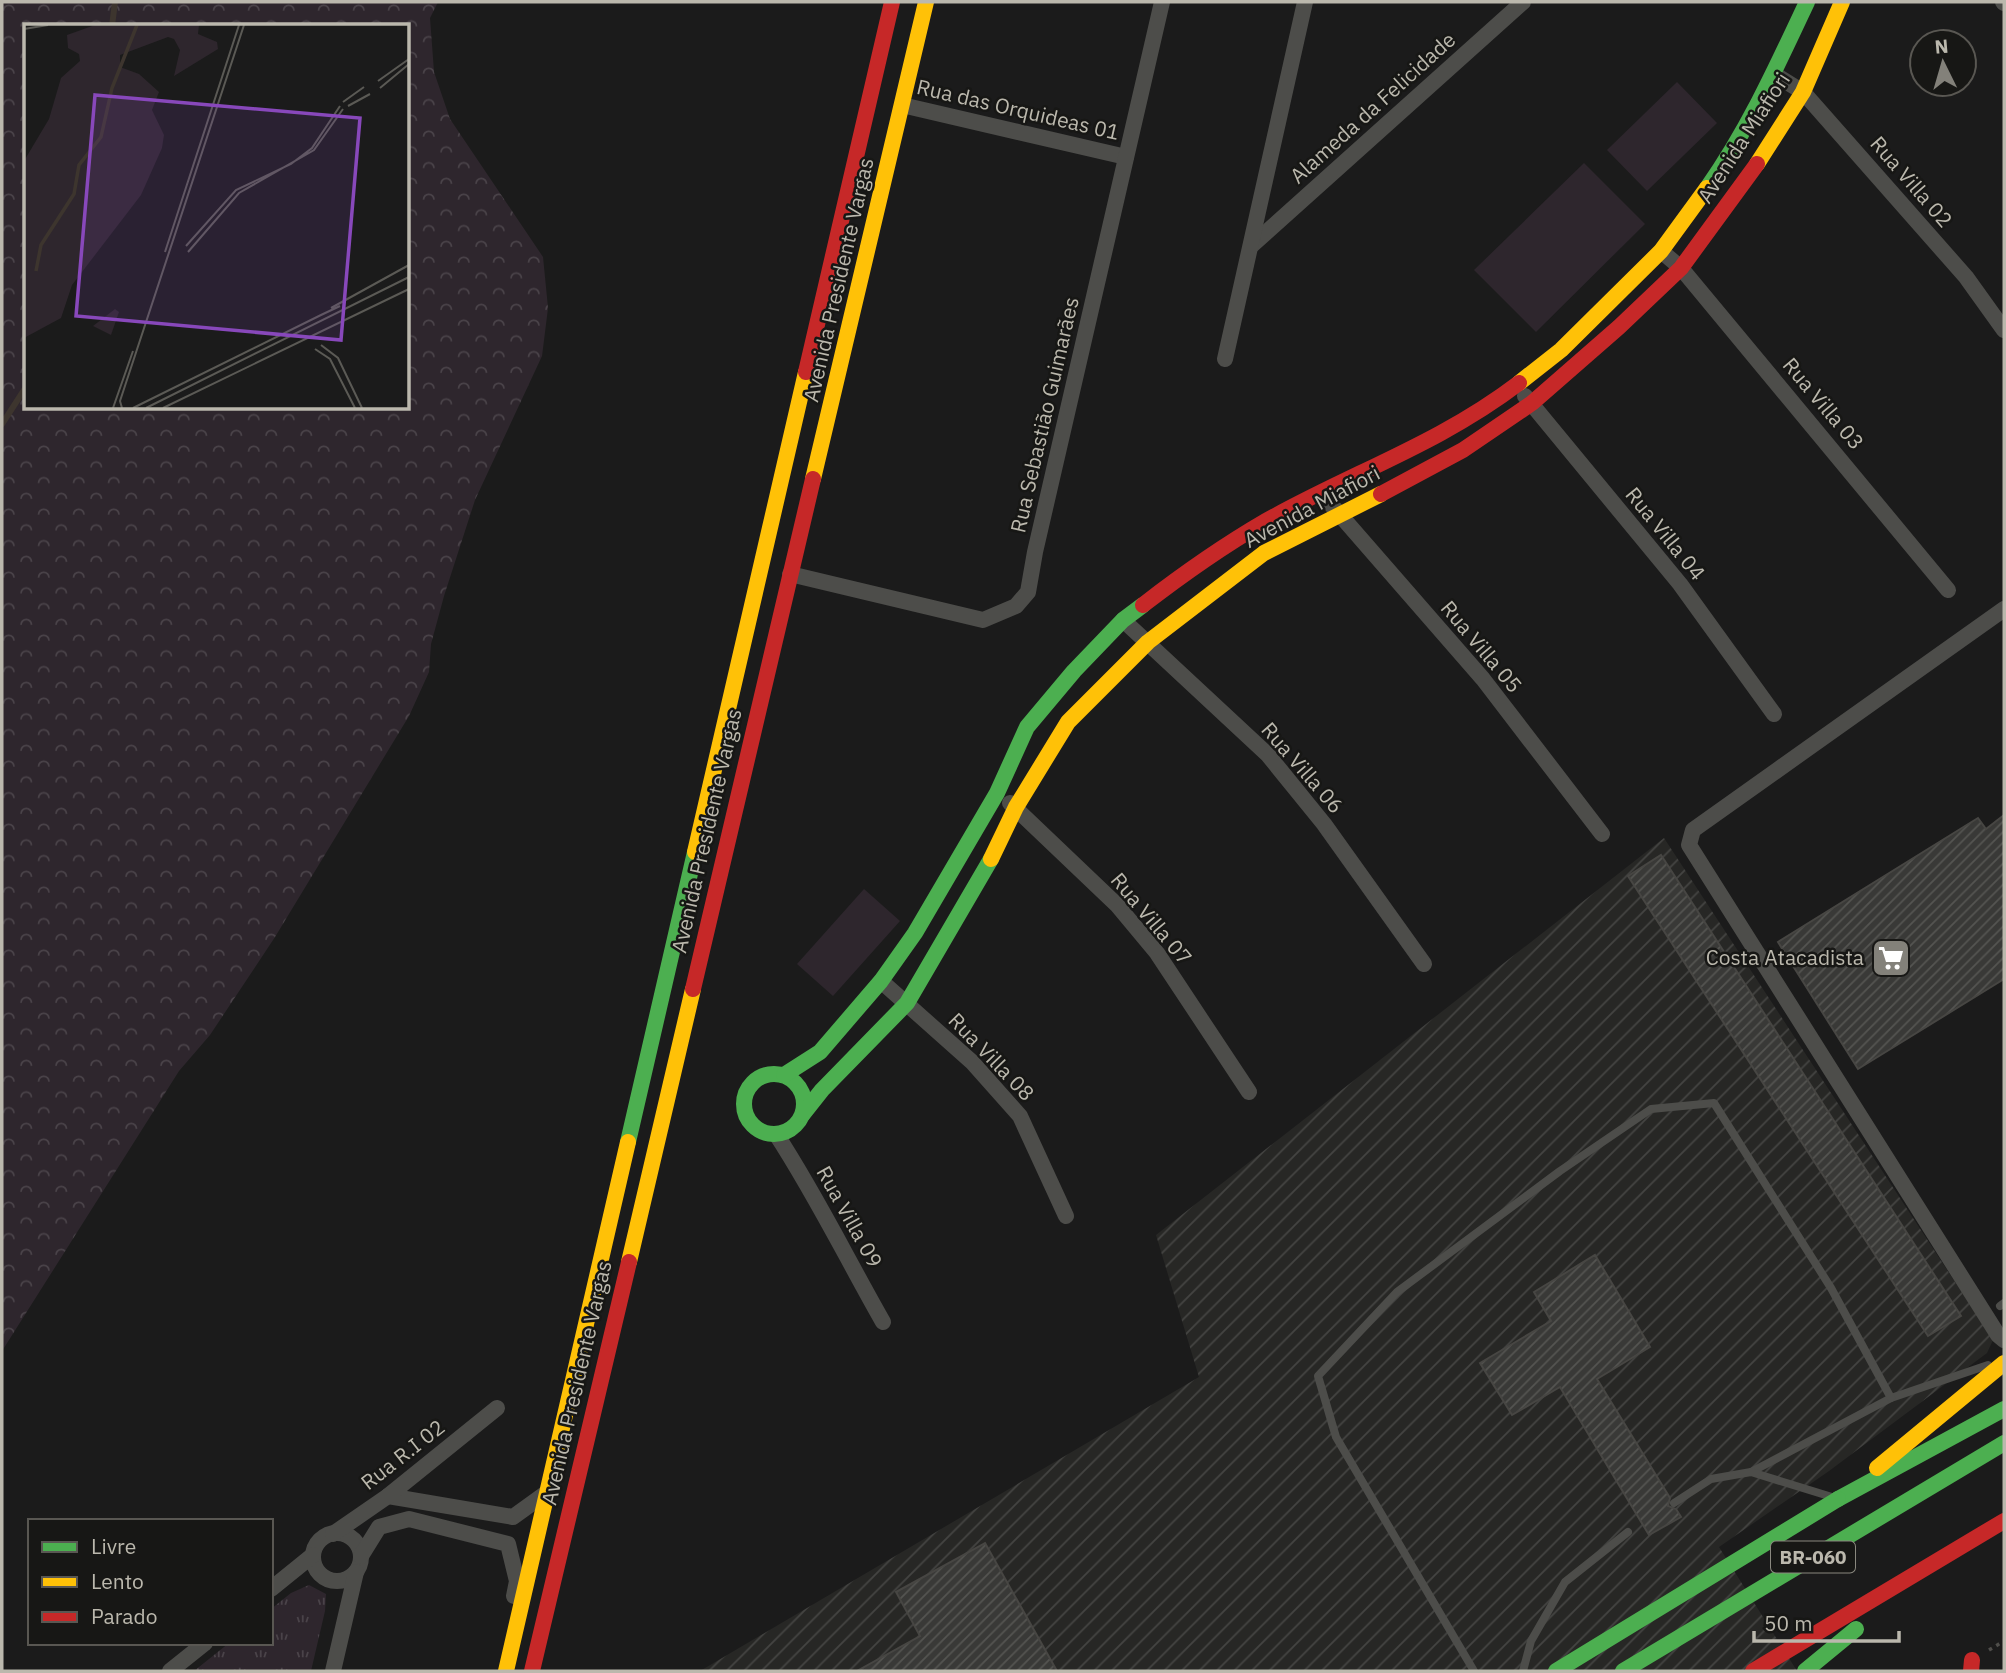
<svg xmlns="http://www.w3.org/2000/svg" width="2006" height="1673" viewBox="0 0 2006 1673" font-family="'IBM Plex Sans',sans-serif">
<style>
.industrial{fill:url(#industrial-furrows)}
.forest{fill:url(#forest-crowns);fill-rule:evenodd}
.park{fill:url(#park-tufts)}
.pitch{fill:#2e262d}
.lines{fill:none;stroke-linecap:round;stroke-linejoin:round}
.stream{stroke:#3d352e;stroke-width:6}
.building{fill:url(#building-hatch);stroke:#474643;stroke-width:2}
.path{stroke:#4f4e4b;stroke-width:3.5;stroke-dasharray:3.5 5;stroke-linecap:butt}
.lane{stroke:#4d4d4a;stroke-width:8}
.street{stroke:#4d4d4a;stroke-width:16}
.fast{stroke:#4caf50;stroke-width:16}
.slow{stroke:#ffc107;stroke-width:16}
.jam{stroke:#c62828;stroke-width:16}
.labels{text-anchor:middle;stroke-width:5;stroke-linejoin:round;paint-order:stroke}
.shield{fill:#171715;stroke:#8a887f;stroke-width:2}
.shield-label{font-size:19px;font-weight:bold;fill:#bbb8ad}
.street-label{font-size:21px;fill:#bbb8ad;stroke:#171715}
.poi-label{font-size:21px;fill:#bbb8ad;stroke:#171715;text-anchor:end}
.inset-river{fill:none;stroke:#3d352e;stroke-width:3.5}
.inset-road{fill:none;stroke:#5b5a55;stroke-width:2}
.view{fill:#8848bb;fill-opacity:0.15;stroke:#8848bb;stroke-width:3.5}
.inset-edge{fill:none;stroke:#bbb8ad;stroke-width:3.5}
</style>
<defs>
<pattern id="industrial-furrows" width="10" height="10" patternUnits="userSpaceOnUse" patternTransform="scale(1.75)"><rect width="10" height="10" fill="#272725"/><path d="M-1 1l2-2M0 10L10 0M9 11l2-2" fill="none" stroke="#444442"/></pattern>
<pattern id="forest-crowns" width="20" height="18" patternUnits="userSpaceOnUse" patternTransform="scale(1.75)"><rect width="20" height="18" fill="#2e262d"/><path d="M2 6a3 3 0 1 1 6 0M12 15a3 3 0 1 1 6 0" fill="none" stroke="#4a4349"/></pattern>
<pattern id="park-tufts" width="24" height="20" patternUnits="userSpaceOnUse" patternTransform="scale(1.75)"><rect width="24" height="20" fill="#2e262d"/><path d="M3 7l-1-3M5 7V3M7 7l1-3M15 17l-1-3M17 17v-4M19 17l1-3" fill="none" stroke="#4a4349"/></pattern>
<pattern id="building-hatch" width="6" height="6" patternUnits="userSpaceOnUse" patternTransform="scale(1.75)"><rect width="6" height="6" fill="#393937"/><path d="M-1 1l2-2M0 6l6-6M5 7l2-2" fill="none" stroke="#545451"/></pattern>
</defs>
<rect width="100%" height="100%" fill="#1b1b1b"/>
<!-- industrial -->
<polygon class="industrial" points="1664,838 1993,1340 1987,1353 1829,1471 1719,1547 1797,1671 700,1671 1199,1377 1156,1235"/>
<!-- forest -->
<path class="forest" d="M2,2h436l-8,16 4,54 16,47 93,138 5,51 -6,48 -67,144 -31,96 -13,48 -2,28 -20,44 -134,221 -65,98 -31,36 -177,280zM26,26h382v382h-382z"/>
<!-- park -->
<polygon class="park" points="309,1585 326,1594 325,1611 311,1671 194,1671 229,1643 271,1643 271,1609 291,1593"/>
<!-- pitch -->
<g class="pitch">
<polygon points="1677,82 1717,123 1647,191 1607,150"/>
<polygon points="1584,163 1645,224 1536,332 1474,270"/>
<polygon points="864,889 900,921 833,996 797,964"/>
</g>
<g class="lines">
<!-- stream -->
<g class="stream">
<polyline points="112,26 115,2"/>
<polyline points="2,424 26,387"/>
</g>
</g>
<!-- building -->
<g class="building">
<polygon points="2004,815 2004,979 1858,1069 1778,942 1978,818 1986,829"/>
<polygon points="1661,855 1961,1316 1928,1336 1628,876"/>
<polygon points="1595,1255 1650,1347 1597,1379 1670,1498 1668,1506 1676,1509 1681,1517 1649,1535 1560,1387 1512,1415 1480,1363 1551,1321 1534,1292"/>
<polygon points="985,1543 1057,1671 857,1671 920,1636 896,1592"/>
</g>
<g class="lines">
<!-- path -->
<polyline class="path" points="1989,1650 2004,1641"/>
<!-- lane -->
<g class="lane">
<polyline points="2000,1306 2004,1303"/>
<polyline points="1751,1472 1891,1398 1988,1365"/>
<polyline points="1674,1503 1711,1479 1751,1472 1832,1497"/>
<polyline points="1474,1671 1336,1437 1318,1376 1397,1292 1560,1171 1651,1109 1714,1103 1831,1288 1891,1398"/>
<polyline points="1523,1671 1531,1641 1565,1582 1628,1532"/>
</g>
<!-- street -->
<g class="street">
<polyline points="2003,2 2004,3"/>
<polyline points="1774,74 1803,92 1966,277 2004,330"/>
<polyline points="902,105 1126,157"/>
<polyline points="1251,246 1523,2"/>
<polyline points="1661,251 1681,268 1948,590"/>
<polyline points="1225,359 1305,2"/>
<polyline points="1525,396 1680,584 1774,714"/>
<polyline points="1321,493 1483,679 1602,834"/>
<polyline points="790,574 983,620 1016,606 1028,592 1035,552 1162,2"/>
<polyline points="2004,609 1693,830 1689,845 1998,1335 2004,1340"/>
<polyline points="1123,620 1268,755 1324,824 1424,964"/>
<polyline points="1010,803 1117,905 1157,953 1249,1092"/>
<polyline points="881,981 972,1062 1020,1116 1066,1216"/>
<path d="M776,1134c40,61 71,125 107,188"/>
<polyline points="388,1496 513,1517 549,1491"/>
<circle cx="337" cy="1557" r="24"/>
<polyline points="333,1534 388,1496 497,1408"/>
<polyline points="361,1556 379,1527 409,1519 508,1544 517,1581 514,1596"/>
<polyline points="271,1589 313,1555"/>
<polyline points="170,1671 205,1643"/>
<polyline points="333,1671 356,1572"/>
</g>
<!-- fast -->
<g class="fast">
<path d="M1707,188c41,-58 70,-122 100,-186"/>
<circle cx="774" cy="1104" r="30"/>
<polyline points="784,1075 820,1052 881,981 915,933 997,793 1027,727 1074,671 1123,620 1143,605"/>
<polyline points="803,1114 822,1090 907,1003 991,859"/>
<polyline points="628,1142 695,852"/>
<polyline points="1838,1499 2004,1409"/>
<polyline points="1556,1671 1838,1499"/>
<polyline points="1623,1671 2004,1443"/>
<polyline points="1805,1671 1856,1629"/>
</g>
<!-- slow -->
<g class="slow">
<polyline points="1757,164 1803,92 1842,2"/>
<polyline points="1519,383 1561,350 1661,251 1707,188"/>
<polyline points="813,479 926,2"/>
<polyline points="695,852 806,372"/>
<polyline points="991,859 1016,807 1068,722 1148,642 1264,553 1381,494"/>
<polyline points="629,1262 693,989"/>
<polyline points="1877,1468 2004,1363"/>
<polyline points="506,1671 628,1142"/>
</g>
<!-- jam -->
<g class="jam">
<polyline points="806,372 892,2"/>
<polyline points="1381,494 1463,450 1532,403 1619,327 1681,268 1757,164"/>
<path d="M1143,605c40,-31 80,-59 123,-84 85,-48 173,-77 253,-138"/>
<polyline points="693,989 813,479"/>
<polyline points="532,1671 629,1262"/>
<polyline points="1753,1671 2004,1521"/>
<polyline points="1971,1671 1972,1660"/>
</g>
</g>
<!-- icons -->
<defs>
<symbol id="supermarket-square" viewBox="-11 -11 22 22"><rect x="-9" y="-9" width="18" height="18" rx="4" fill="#83817a" stroke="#171715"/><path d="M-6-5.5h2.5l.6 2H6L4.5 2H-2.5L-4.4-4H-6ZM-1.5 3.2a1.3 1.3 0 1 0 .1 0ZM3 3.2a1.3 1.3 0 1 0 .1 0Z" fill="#fff"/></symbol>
</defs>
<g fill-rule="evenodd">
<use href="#supermarket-square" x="1869" y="936" width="44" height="44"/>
</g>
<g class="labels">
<!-- shield labels -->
<rect class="shield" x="1771" y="1541.5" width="84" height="31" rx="5"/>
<g class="shield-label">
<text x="1813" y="1564">BR-060</text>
</g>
<!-- street labels -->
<g class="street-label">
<text transform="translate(1373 108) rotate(-42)" y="7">Alameda da Felicidade</text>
<text transform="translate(1018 110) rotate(13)" y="7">Rua das Orquideas 01</text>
<text transform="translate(1744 138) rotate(-57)" y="7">Avenida Miafiori</text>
<text transform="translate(1911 182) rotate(49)" y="7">Rua Villa 02</text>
<text transform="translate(839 280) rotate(-77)" y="7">Avenida Presidente Vargas</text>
<text transform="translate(1823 404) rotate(50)" y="7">Rua Villa 03</text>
<text transform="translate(1045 415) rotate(-77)" y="7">Rua Sebastião Guimarães</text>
<text transform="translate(1312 507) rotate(-28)" y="7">Avenida Miafiori</text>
<text transform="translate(1665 534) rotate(51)" y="7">Rua Villa 04</text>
<text transform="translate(1481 647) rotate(50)" y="7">Rua Villa 05</text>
<text transform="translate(1302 768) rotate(49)" y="7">Rua Villa 06</text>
<text transform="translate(707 831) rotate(-77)" y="7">Avenida Presidente Vargas</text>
<text transform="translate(1151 919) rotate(50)" y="7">Rua Villa 07</text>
<text transform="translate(991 1057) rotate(46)" y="7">Rua Villa 08</text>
<text transform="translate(849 1217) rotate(61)" y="7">Rua Villa 09</text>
<text transform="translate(577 1383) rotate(-77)" y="7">Avenida Presidente Vargas</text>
<text transform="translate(403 1455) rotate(-38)" y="7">Rua R.I 02</text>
</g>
<!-- poi labels -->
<g class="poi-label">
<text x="1864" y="965">Costa Atacadista</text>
</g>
</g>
<!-- overview -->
<g transform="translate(24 24)">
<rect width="385" height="385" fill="#1b1b1b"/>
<path d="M71,1h104l-1,9 19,8 1,7 -44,27 6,-26 -6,-11 -6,-2 -48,18v12l19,7 20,18 -7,18 12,25 -2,13 -21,47 -69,90 -11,33 -37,20v-177l25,-42 12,-41 19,-17 -1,-7 -11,-6 -1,-13z" fill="#2e262d"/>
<path d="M91,285l4,3 -8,23 -18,-9z" fill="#2e262d"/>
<path class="inset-river" d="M12,247l5,-26 33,-51 5,-29 22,-28 11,-49 25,-63"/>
<path class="inset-road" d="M0,5l24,-4M354,57l31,-22M356,64l29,-24M319,78l21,-15M324,82l22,-12M162,222l50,-56 55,-26 21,-16 28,-42M141,228l74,-227M164,228l51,-59 75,-43 29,-41M307,284l78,-43M297,291l19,-9M297,321l17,13 24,50M291,325l15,10 25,49M89,384l20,-57M98,384l-2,-7 124,-376M109,384l188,-93M122,384l263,-131M139,384l246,-119"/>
<path class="view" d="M71,71l265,23 -19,222 -265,-24z"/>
<rect width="385" height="385" class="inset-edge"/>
</g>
<!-- border -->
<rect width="2006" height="1673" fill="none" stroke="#bbb8ad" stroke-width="7"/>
<!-- legend -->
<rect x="28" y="1519" width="245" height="126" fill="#171715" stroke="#595752" stroke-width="2"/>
<rect x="42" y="1542" width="35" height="10" fill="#4caf50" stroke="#595752" stroke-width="2"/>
<text x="91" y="1554" font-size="21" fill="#bbb8ad">Livre</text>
<rect x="42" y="1577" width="35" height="10" fill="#ffc107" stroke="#595752" stroke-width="2"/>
<text x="91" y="1589" font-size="21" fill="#bbb8ad">Lento</text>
<rect x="42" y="1612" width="35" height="10" fill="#c62828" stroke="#595752" stroke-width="2"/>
<text x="91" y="1624" font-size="21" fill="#bbb8ad">Parado</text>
<!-- north arrow -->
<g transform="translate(1943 63) rotate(355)"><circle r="33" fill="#171715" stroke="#595752" stroke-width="2"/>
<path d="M0-5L12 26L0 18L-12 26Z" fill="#83817a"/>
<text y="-10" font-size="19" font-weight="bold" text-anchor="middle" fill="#bbb8ad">N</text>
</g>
<!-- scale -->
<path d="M1754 1631v10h145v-10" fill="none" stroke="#bbb8ad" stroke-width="3.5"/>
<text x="1764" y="1631" font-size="21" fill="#bbb8ad" stroke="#171715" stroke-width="5" paint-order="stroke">50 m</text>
</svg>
